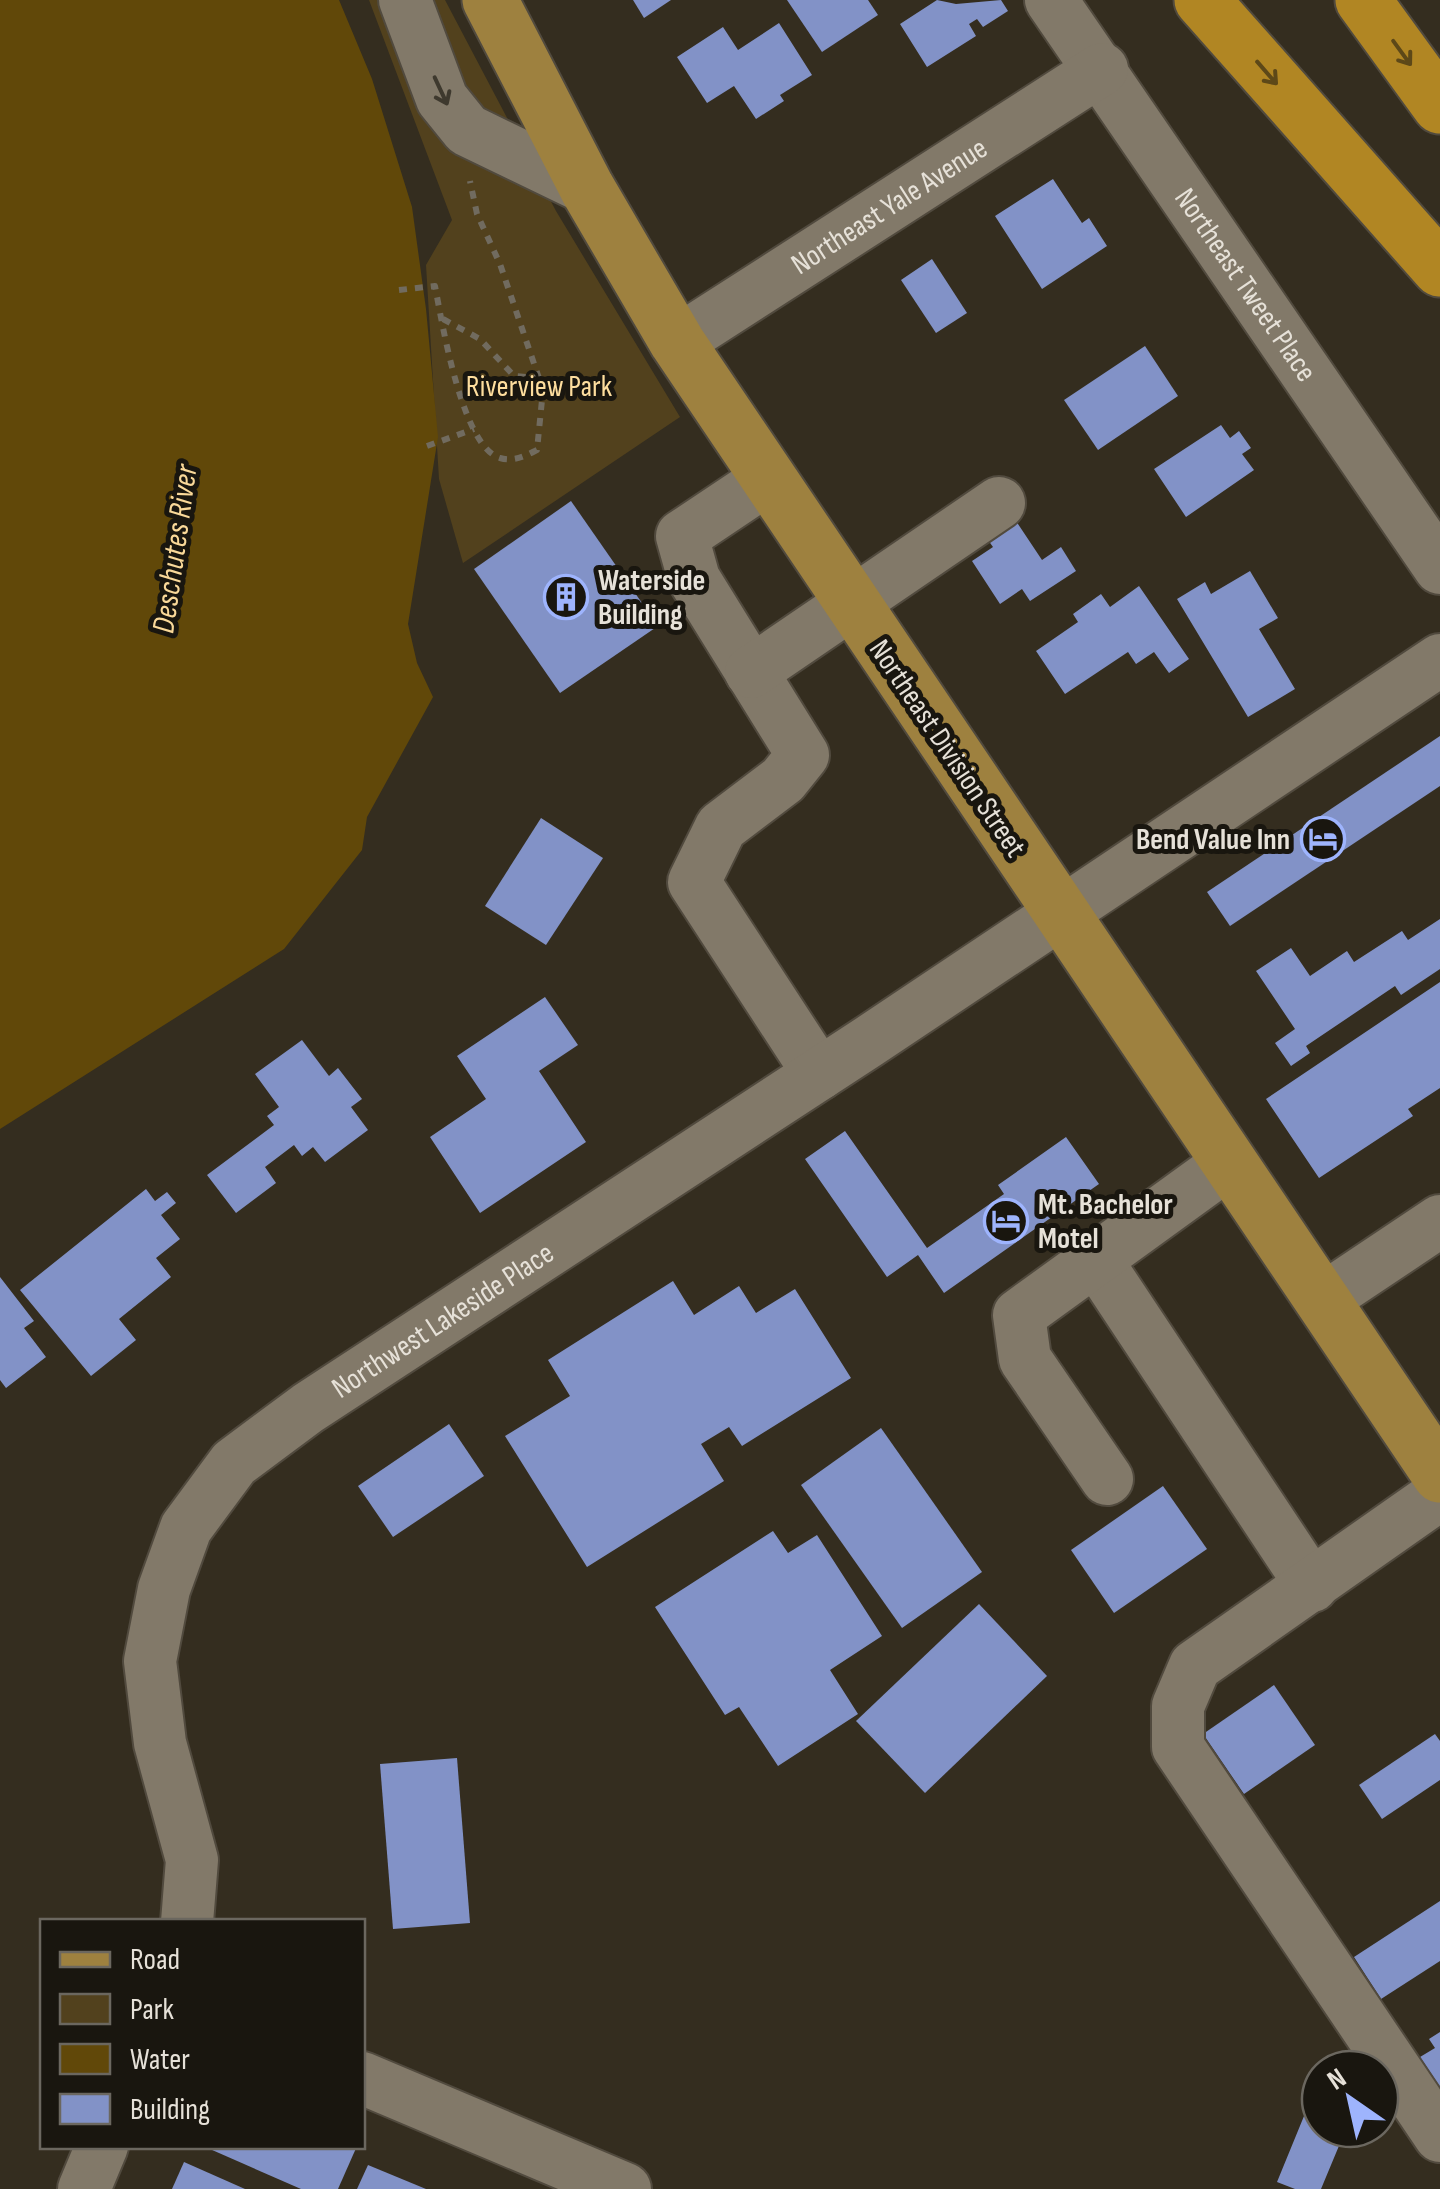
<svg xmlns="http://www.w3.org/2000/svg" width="1440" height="2189" viewBox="0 0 1440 2189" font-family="'Sofia Sans Condensed',sans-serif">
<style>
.green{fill:#52411d}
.water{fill:#614809}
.building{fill:#8292c7}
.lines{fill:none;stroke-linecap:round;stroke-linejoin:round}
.minor-casing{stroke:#514a3e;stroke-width:56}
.major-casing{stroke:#514a3e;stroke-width:59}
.highway-casing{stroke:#514a3e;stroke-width:59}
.path{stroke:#716b5f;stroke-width:6;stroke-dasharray:8 8;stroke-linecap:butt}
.minor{stroke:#827969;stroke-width:52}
.major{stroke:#9e813f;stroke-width:55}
.highway{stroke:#b18623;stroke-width:55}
.oneway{stroke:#5d4818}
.oneway2{stroke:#3e392e}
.labels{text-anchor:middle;stroke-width:10;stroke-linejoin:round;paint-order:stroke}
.street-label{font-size:30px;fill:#e6e1d8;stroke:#19160f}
.park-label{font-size:30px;fill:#fede9e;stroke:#19160f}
.poi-label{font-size:30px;font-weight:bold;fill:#e6e1d8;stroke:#19160f;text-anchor:start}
.water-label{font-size:32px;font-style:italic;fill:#fad999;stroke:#19160f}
</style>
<rect width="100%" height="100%" fill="#342d1f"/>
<!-- green -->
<polygon class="green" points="369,0 445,0 556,211 680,417 463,563 439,479 426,265 452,220"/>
<!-- water -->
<polygon class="water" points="0,0 339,0 372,79 412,207 426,309 438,437 408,624 417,663 433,697 367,817 362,850 284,949 0,1129"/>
<!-- building -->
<g class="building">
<polygon points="633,0 671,0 644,18"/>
<polygon points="787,0 868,0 878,15 822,52"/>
<polygon points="937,0 956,4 1001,0 1008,11 983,27 977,19 969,24 976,36 927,67 900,24"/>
<polygon points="779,23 812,75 780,95 784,101 756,119 734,86 707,103 677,57 723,27 738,50"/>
<polygon points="1053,179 1082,223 1089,218 1107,246 1042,289 995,216"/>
<polygon points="932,259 967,313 936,333 901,280"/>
<polygon points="1145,346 1178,396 1098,450 1064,400"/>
<polygon points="1221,425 1230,438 1239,431 1251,448 1242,454 1254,470 1186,517 1154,469"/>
<polygon points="571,501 658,626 560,693 474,569"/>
<polygon points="1016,521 1042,560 1061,547 1076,571 1030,601 1022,589 1000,604 972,561 993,547 988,540"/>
<polygon points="1250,571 1278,618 1259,629 1295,689 1248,717 1177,599 1205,582 1211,594"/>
<polygon points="1139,586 1189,659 1169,673 1154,652 1136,664 1128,652 1065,694 1036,651 1078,622 1073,614 1101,594 1110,607"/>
<polygon points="1440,736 1440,786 1230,926 1207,892"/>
<polygon points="541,818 603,858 546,945 485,906"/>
<polygon points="1440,919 1440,969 1401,995 1395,986 1306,1046 1310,1053 1291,1066 1275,1043 1295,1029 1256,971 1291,948 1310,976 1347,951 1354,962 1402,931 1408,940"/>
<polygon points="1440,982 1440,1088 1408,1109 1413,1116 1319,1178 1266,1099"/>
<polygon points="545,997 578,1045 539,1071 586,1142 480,1213 430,1137 486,1099 457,1056"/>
<polygon points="302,1040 329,1076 338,1068 362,1099 351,1107 368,1130 325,1162 313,1147 302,1156 294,1145 265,1167 276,1183 236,1213 207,1175 274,1125 267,1116 279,1107 255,1074"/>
<polygon points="845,1131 927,1248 1004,1194 998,1185 1066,1137 1099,1184 944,1293 918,1255 887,1277 805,1159"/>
<polygon points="146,1189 155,1201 167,1192 176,1203 161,1215 180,1239 156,1258 171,1277 119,1319 136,1340 91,1376 20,1290"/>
<polygon points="0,1277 34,1321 24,1328 46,1357 6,1388 0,1380"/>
<polygon points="673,1281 694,1315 739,1286 756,1313 795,1289 851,1378 742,1446 729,1427 701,1444 724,1481 587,1567 505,1436 570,1396 548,1360"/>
<polygon points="449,1424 484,1476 393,1537 358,1486"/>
<polygon points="881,1428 982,1572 902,1628 801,1485"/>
<polygon points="1163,1486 1207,1549 1114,1613 1071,1550"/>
<polygon points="773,1531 788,1553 817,1535 882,1636 830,1670 858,1714 778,1766 739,1707 725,1715 655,1607"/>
<polygon points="979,1604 1047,1676 925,1793 856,1721"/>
<polygon points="1274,1685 1315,1745 1244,1794 1203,1734"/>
<polygon points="1435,1734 1440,1741 1440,1780 1382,1819 1359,1785"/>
<polygon points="457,1758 470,1923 393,1929 380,1764"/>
<polygon points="1440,1901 1440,1961 1381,1999 1354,1957"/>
<polygon points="1440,2032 1440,2087 1420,2057 1435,2048 1429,2039"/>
<polygon points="1320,2077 1320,2129 1346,2129 1321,2189 1295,2189 1277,2182"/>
<polygon points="203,2146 357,2146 338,2189 301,2189"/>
<polygon points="184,2162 245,2189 172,2189"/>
<polygon points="368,2165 426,2189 357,2189"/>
</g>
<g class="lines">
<defs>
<g id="minor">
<polyline points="405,0 442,99 467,130 587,188"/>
<path id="s1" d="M1051,0l389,568"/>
<path id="s2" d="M677,342l425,-273"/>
<polyline points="766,480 682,536 694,579 803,755 783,780 721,827 694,882 819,1074"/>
<polyline points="751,672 999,503"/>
<polyline points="1096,1260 1312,1586"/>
<polyline points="1322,1300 1440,1221"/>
<polyline points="1107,1479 1025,1359 1019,1315 1230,1162"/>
<polyline points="1440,1494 1195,1666 1178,1706 1178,1747 1440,2136"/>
<path id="s3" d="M187,1922l5,-62 -32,-117 -10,-82 14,-72 22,-61 48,-65 74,-55 560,-366 572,-382"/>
<polyline points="362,2078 625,2189"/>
<polyline points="84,2189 102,2146"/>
</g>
<polyline id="major" points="490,0 587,188 677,342 1440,1475"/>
<g id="highway">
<polyline points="1202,0 1440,269"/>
<polyline points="1363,0 1440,106"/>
</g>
</defs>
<!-- minor casing -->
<use href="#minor" class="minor-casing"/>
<!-- major casing -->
<use href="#major" class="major-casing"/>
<!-- highway casing -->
<use href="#highway" class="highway-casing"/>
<!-- path -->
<g class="path">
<path d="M399,290l36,-4c7,36 27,161 65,172 14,4 25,-2 37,-8l6,-60 -43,-126 -23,-50 -7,-33"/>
<polyline points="443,319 480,339 514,376 538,378"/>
<polyline points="427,446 474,429"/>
</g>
<!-- minor -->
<use href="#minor" class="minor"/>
<!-- major -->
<use href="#major" class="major"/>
<!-- highway -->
<use href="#highway" class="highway"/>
</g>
<!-- one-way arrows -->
<defs><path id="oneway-shaft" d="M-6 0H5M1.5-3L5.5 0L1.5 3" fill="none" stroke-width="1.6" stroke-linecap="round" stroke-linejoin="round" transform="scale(2.5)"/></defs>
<g class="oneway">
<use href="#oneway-shaft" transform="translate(1402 53) rotate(54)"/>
<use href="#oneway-shaft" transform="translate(1267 73) rotate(49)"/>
</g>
<use class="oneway2" href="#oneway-shaft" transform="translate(441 91) rotate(65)"/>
<!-- icons -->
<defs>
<symbol id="building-ring" viewBox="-11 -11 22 22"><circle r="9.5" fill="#19160f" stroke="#9eb4fd" stroke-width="1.5"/><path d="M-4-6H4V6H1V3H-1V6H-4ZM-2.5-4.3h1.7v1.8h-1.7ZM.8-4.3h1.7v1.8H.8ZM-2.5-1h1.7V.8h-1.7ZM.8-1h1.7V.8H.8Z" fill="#9eb4fd"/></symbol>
<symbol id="hotel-ring" viewBox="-11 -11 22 22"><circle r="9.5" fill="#19160f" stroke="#9eb4fd" stroke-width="1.5"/><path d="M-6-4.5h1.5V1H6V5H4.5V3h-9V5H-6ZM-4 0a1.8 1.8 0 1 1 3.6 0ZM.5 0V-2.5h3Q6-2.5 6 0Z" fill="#9eb4fd"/></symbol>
</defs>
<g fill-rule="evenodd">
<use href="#building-ring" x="541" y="572" width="50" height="50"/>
<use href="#hotel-ring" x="1298" y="814" width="50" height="50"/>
<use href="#hotel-ring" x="981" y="1196" width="50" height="50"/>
</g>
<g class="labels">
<!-- street labels -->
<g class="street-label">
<text dy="10" stroke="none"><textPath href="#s2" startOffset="252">Northeast Yale Avenue</textPath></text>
<text dy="10" stroke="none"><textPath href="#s1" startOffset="345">Northeast Tweet Place</textPath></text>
<text transform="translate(948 748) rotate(56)" y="10">Northeast Division Street</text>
<text dy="10" stroke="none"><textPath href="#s3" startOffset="738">Northwest Lakeside Place</textPath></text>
</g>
<!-- park labels -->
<g class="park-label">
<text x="539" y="396">Riverview Park</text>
</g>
<!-- poi labels -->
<g class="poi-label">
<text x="598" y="590">Waterside<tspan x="598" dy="34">Building</tspan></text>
<text x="1290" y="849" text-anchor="end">Bend Value Inn</text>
<text x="1038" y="1214">Mt. Bachelor<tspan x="1038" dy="34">Motel</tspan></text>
</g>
<!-- water labels -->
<g class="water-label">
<text transform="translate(174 549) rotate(-82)" y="11">Deschutes River</text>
</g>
</g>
<!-- legend -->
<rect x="40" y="1919" width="325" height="230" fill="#19160f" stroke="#6b675f" stroke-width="2.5"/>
<rect x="60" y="1952" width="50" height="15" fill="#9e813f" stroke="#6b675f" stroke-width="2.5"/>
<text x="130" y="1969" font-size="30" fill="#e6e1d8">Road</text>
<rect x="60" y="1994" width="50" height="30" fill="#52411d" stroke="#6b675f" stroke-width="2.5"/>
<text x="130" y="2019" font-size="30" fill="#e6e1d8">Park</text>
<rect x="60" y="2044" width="50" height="30" fill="#614809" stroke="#6b675f" stroke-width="2.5"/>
<text x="130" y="2069" font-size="30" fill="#e6e1d8">Water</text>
<rect x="60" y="2094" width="50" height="30" fill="#8292c7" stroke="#6b675f" stroke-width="2.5"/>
<text x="130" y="2119" font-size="30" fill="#e6e1d8">Building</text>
<!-- north arrow -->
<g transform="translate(1350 2099) rotate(326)"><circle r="48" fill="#19160f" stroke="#6b675f" stroke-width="2.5"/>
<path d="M0-8L18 38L0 25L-18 38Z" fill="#9eb4fd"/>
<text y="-15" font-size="28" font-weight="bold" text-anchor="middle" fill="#e6e1d8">N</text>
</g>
</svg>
